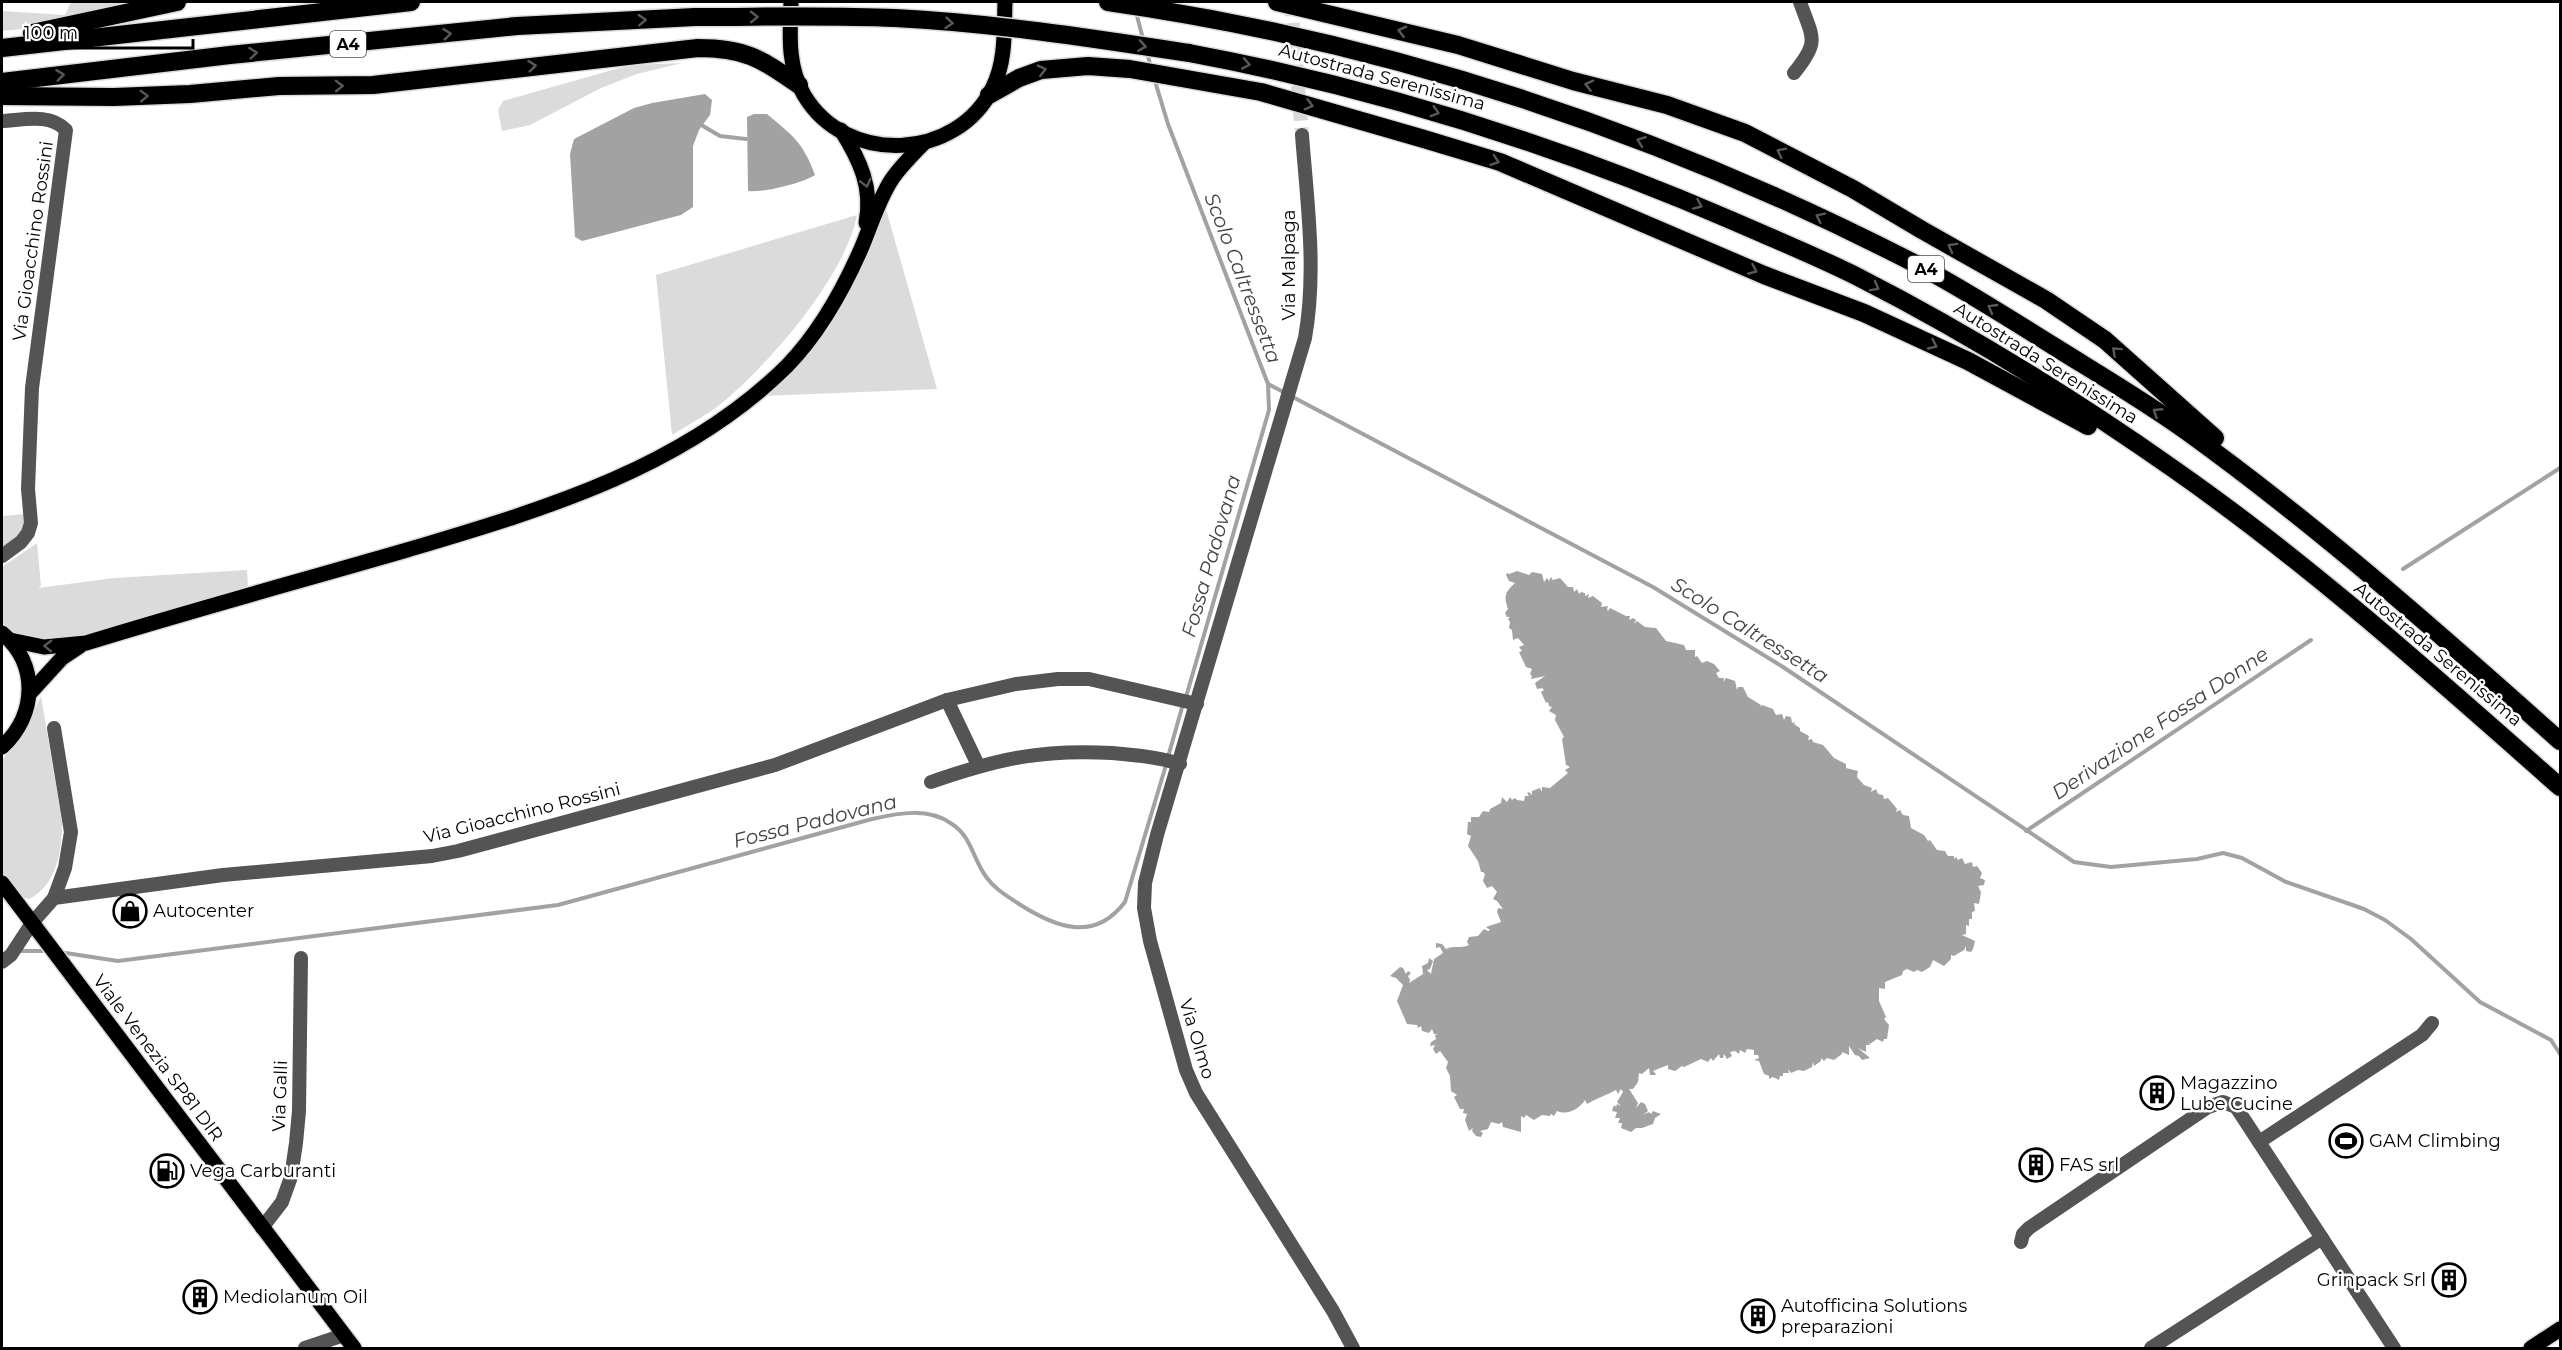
<svg xmlns="http://www.w3.org/2000/svg" width="2562" height="1350" viewBox="0 0 2562 1350" font-family="Montserrat,sans-serif">
<style>
.green{fill:#dbdbdb}
.water{fill:#a2a2a2}
.lines{fill:none;stroke-linecap:round;stroke-linejoin:round}
.stream{stroke:#a2a2a2;stroke-width:4}
.minor-tunnel{stroke:#d9d9d9;stroke-width:14;stroke-dasharray:14 7;stroke-linecap:butt}
.major-casing{stroke:#dbdbdb;stroke-width:18}
.highway-casing{stroke:#dbdbdb;stroke-width:21}
.minor{stroke:#545454;stroke-width:14}
.major{stroke:#000;stroke-width:15}
.highway{stroke:#000;stroke-width:18}
.highway-bridge-casing{stroke:#dbdbdb;stroke-width:21;stroke-linecap:butt}
.highway-bridge{stroke:#000;stroke-width:18}
.oneway{stroke:#595959}
.labels{text-anchor:middle;stroke-width:5;stroke-linejoin:round;paint-order:stroke}
.shield{fill:#fff;stroke:#4c4c4c;stroke-width:1.5}
.shield-label{font-size:16px;font-weight:bold;fill:#000}
.street-label{font-size:18px;fill:#000;stroke:#fff}
.poi-label{font-size:18px;fill:#000;stroke:#fff;text-anchor:start}
.water-label{font-size:20px;font-style:italic;fill:#434343;stroke:#fff}
</style>
<rect width="100%" height="100%" fill="#fff"/>
<!-- green -->
<g class="green">
<polygon points="71,2 168,2 31,28 2,31 2,11 65,15"/>
<polygon points="682,63 637,74 601,88 530,125 502,131 498,110 503,101 630,65"/>
<polygon points="886,209 937,389 763,396 851,286 867,257"/>
<path d="M857,215c-12,62 -87,148 -135,188 -15,12 -34,22 -50,32l-16,-160z"/>
<polygon points="25,514 25,527 2,552 2,516"/>
<polygon points="37,543 41,586 38,588 114,578 247,570 248,589 57,644 26,639 2,624 2,567"/>
<path d="M41,696l21,126c0,29 -5,63 -33,77l-14,-4 -13,-18v-117l22,-26z"/>
</g>
<!-- water -->
<g class="water">
<polygon points="705,94 712,100 710,115 699,130 693,146 693,207 681,215 582,241 575,237 570,154 574,139 634,108 652,103"/>
<path d="M754,114h13c26,22 36,28 48,61 -12,8 -52,18 -67,16l-1,-74z"/>
<path d="M1517,571l12,4 3,-3 10,2 2,8 3,-4 2,3 2,-4 2,3 7,-2 8,9h5l1,5 3,-3 2,5 2,-2 4,1v3l4,-2 -1,4 5,-2 9,7 -1,4 7,-1 -1,3 1,2 2,-3 16,8h4l-1,4 4,-2 3,2 -2,4 3,-3 8,6 11,1 10,13 18,4 2,5h9v7l2,-1 5,7 5,-2 7,3 6,7 -4,2 3,5h5l-1,4 3,-4 9,3 2,9 1,-3h5l5,10 13,8 -1,2 2,-2 11,4 3,6 6,-1 2,6 2,-4 5,1 1,6 3,-1 -1,2 6,4v3l9,5 -1,4 4,-1 1,3 10,3 11,13 12,6v4l12,3 -1,6 7,8 8,3 -1,4 5,-3 2,5 5,1 1,4 4,-1 9,11 -1,3 4,-2 3,5 6,1 2,12 13,7 4,6 2,-1 7,10 8,1 3,5h6v3l2,-2 2,3 4,-2 3,6 7,-2 1,5 4,-1 5,7 -2,5 5,2 -1,5 -6,1 3,6 -2,12 -5,-1 1,8 -3,1v7h-3v7l-3,-1v9l-4,1 13,6 -2,8 -2,3 -5,-1v-5l-2,4 -10,6 -3,-1v4l-7,7 -11,-6 -3,7 -8,5 -5,-2 -3,2 -7,-3 -4,2 -1,4 -17,7v7l-6,-1v13l7,16 -2,2 5,6 -2,14h-3l-1,3 -6,-3 -7,5 -2,-2 2,3h-4v7l-8,-4 12,10 -8,2 -3,-4 -4,-1 -6,-9v9l-7,-3v2l-8,6 -7,-2 -3,3 -3,-3v3l-7,5 -1,-4 -1,5 -8,4 -6,-1 -7,3 -3,-4 1,4h-6v3h-3l-1,4 -6,-3 -4,2v-3l-5,-2 -5,-13 -5,-1 5,-2 -1,-3h-4v-5l-7,-1 -2,4 -5,-3 -1,4 -4,-3 -5,1 2,4 -5,3 -3,-5 -1,4h-3l-1,-4 -6,7 -2,-3 -3,4 -7,-3 -17,8 -2,-1 -7,5 -7,-2v-4l-15,6 3,3 -1,1h-5l-1,-7 -7,6 -3,-1 -1,9 -5,7h-4l9,14 -2,5 5,-6 4,2 3,7 -5,4 6,-3 2,2 2,-3 8,3 -6,4 -2,6 -11,4h-6l-5,4 -10,-4 1,-5h-4l2,-5h-5l2,-6 -5,-1 2,-6 2,2 1,-3 4,2 -4,-4 6,-10 -2,-3 -3,5 -2,-4c-9,5 -19,8 -29,14l-2,-4c-5,8 -17,16 -28,11l-3,5 -3,-2 -1,2 -8,-1 -8,5 -8,-5 -2,3 -3,-2v16l-18,-5 -1,-5 -3,2 -8,-2 -3,7 -8,2 3,2 -2,4 -5,-1 -4,-5 1,-3 -4,3 -4,-11 2,-6 -4,-1 1,-4h-4l-6,-12 3,-2 -6,-4 -1,-15 -4,-8 2,-6 -8,-11 -4,3 -3,-5 2,-4 -5,1 1,-4 5,-3 -1,-4 3,-1h-4l-2,-5 -3,4 -7,-2 -1,-5 -3,2 -1,-3 -10,-1 -10,-23 6,-16 -7,-7 -6,-2 10,-9 3,1 3,6 2,-3 3,2 -3,3 2,4 -1,3 14,-9 -1,-8 6,-3 1,-5 4,3 -3,8 -3,1 4,4 3,-15 9,-6 -3,-6 -4,1v-5l6,1 4,5c8,-4 14,0 23,-4l-2,-3 2,-5 9,-1 6,-7 4,2 2,-1 -4,-3 15,-5 -4,-10 1,-4 5,1 -6,-8 -4,-2 4,-7 -5,-6 -5,2 -4,-7 2,-7 -2,-2h-2l-3,-11 -10,-15 3,-10 -4,-2 1,-12h3v-5h8l4,-6 6,1 1,-3 11,-6 1,-6 5,5 3,-5 2,3 3,-2 2,2 7,1 1,-5h4l-2,-3 2,-1 3,3v-4l8,-3 2,4v-5l8,1 18,-15 -3,-3 5,-3 -4,-2 -4,-26 2,-2 -9,-17 1,-5 -7,-4 3,-4 -3,-1 -1,-4 -2,1 -5,-11 3,-2 -2,-2 -5,1 -2,-6 10,-7 -14,3 1,-3 -2,-2 2,-5 -6,-2 -7,-15 3,-1 -3,-4 5,-2 -6,-7 -5,2 -1,-10 -3,-2 1,-6 -2,-3 2,-2h-3l-2,-4 3,-4c-4,-12 -4,-16 7,-26l-6,-2 -3,-6 1,-2 2,1z"/>
</g>
<g class="lines">
<!-- stream -->
<g class="stream">
<polyline points="1136,12 1143,39"/>
<polyline points="1147,52 1151,68"/>
<polyline points="1154,78 1168,124 1268,384 1653,587 1783,667 2074,862 2111,867 2197,859 2223,853 2242,858 2286,882 2364,909 2385,920 2411,939 2480,1002 2551,1040 2560,1054"/>
<polyline points="703,126 720,136 746,139"/>
<polyline points="2403,569 2560,468"/>
<polyline points="1186,697 1269,410 1268,384"/>
<polyline points="1168,757 1183,704"/>
<polyline points="2026,831 2311,640"/>
<polyline points="17,951 49,951"/>
<path d="M59,952l59,9 440,-56 314,-86c27,-6 56,-12 80,5 20,13 21,36 35,54 8,11 20,18 32,26 36,23 75,39 106,-2l41,-137"/>
</g>
<!-- minor-tunnel -->
<polyline class="minor-tunnel" points="1291,2 1302,135"/>
<defs>
<g id="major">
<path d="M791,2c-1,32 -4,64 13,93 42,71 154,66 189,-8 13,-26 11,-57 12,-85"/>
<path d="M841,130c19,30 32,58 25,93"/>
<path d="M2,633c37,31 35,82 0,114"/>
<path d="M10,640l34,7 42,-4c107,-33 214,-62 321,-93 137,-41 276,-81 380,-184 31,-32 56,-76 74,-117 10,-23 17,-49 31,-70 9,-13 20,-24 31,-35"/>
<polyline points="30,693 62,658 80,646"/>
<polyline points="2,883 354,1348"/>
<polyline points="2531,1348 2560,1329"/>
</g>
<g id="highway">
<path d="M1108,2c281,40 552,131 804,260 49,25 96,56 143,85 45,28 91,55 134,86 130,94 251,201 371,308"/>
<polyline points="1277,2 1458,45 1573,81 1667,105 1745,133 1853,189 1922,230 2046,300 2105,340 2215,438"/>
<polyline points="32,33 177,2"/>
<polyline points="2,48 411,2"/>
<path d="M1189,53c187,35 369,92 544,168 41,18 83,35 123,55 110,56 218,123 319,194 136,95 260,207 385,317"/>
<polyline points="2,82 230,55 517,26 695,17"/>
<polyline points="989,95 1019,78 1041,70 1088,66 1130,69 1261,92 1424,139 1500,162 1764,275 1864,313 1968,361 2088,426"/>
<path d="M2,96l112,1 76,-3 89,-8 94,-1 325,-37c48,0 63,11 101,37"/>
</g>
</defs>
<!-- major casing -->
<use href="#major" class="major-casing"/>
<!-- highway casing -->
<use href="#highway" class="highway-casing"/>
<!-- minor -->
<g class="minor">
<path d="M1794,73c26,-32 19,-34 6,-71"/>
<path d="M2,121c21,-1 48,-8 64,9l-34,258 -4,101 3,34 -3,10 -7,9 -19,14"/>
<path d="M1302,135c5,66 15,136 3,203l-148,497 -12,48 -1,25 6,33 36,129 10,23 137,218 20,37"/>
<polyline points="947,700 978,765"/>
<polyline points="54,728 71,832 65,868 54,898"/>
<path d="M931,782c66,-23 110,-33 181,-29 23,2 46,4 68,11"/>
<polyline points="2,962 11,955 32,923 54,898 223,875 432,856 458,851 775,765 947,700 1016,684 1058,679 1089,679 1197,704"/>
<polyline points="2259,1142 2422,1035 2432,1023"/>
<polyline points="262,1228 282,1202 291,1177 296,1143 299,1111 301,958"/>
<polyline points="2021,1242 2023,1234 2029,1228 2208,1107 2223,1102 2236,1107 2394,1348"/>
<polyline points="305,1348 344,1335"/>
<polyline points="2151,1348 2322,1238"/>
</g>
<!-- major -->
<use href="#major" class="major"/>
<!-- highway -->
<use href="#highway" class="highway"/>
<defs>
<path id="highway-bridge" d="M695,17c67,0 134,-2 200,1 99,5 196,20 294,35"/>
</defs>
<!-- highway-bridge casing -->
<use href="#highway-bridge" class="highway-bridge-casing"/>
<!-- highway-bridge -->
<use href="#highway-bridge" class="highway-bridge"/>
</g>
<!-- one-way arrows -->
<defs><path id="oneway-chevron" d="M-2-3.5L2.5 0L-2 3.5" fill="none" stroke-width="1.6" stroke-linecap="round" stroke-linejoin="round" transform="scale(1.5)"/></defs>
<g class="oneway">
<use href="#oneway-chevron" transform="translate(754 17) rotate(-1)"/>
<use href="#oneway-chevron" transform="translate(642 20) rotate(-3)"/>
<use href="#oneway-chevron" transform="translate(949 23) rotate(5)"/>
<use href="#oneway-chevron" transform="translate(1402 31) rotate(-166)"/>
<use href="#oneway-chevron" transform="translate(447 34) rotate(-6)"/>
<use href="#oneway-chevron" transform="translate(1142 46) rotate(9)"/>
<use href="#oneway-chevron" transform="translate(253 53) rotate(-6)"/>
<use href="#oneway-chevron" transform="translate(1246 64) rotate(11)"/>
<use href="#oneway-chevron" transform="translate(532 66) rotate(-6)"/>
<use href="#oneway-chevron" transform="translate(1042 70) rotate(-13)"/>
<use href="#oneway-chevron" transform="translate(60 75) rotate(-7)"/>
<use href="#oneway-chevron" transform="translate(1589 85) rotate(-166)"/>
<use href="#oneway-chevron" transform="translate(339 86) rotate(-1)"/>
<use href="#oneway-chevron" transform="translate(144 96) rotate(-2)"/>
<use href="#oneway-chevron" transform="translate(1309 105) rotate(15)"/>
<use href="#oneway-chevron" transform="translate(1435 112) rotate(17)"/>
<use href="#oneway-chevron" transform="translate(1641 141) rotate(-160)"/>
<use href="#oneway-chevron" transform="translate(1781 152) rotate(-153)"/>
<use href="#oneway-chevron" transform="translate(1495 161) rotate(19)"/>
<use href="#oneway-chevron" transform="translate(866 183) rotate(76)"/>
<use href="#oneway-chevron" transform="translate(1698 205) rotate(24)"/>
<use href="#oneway-chevron" transform="translate(1820 217) rotate(-154)"/>
<use href="#oneway-chevron" transform="translate(1952 247) rotate(-151)"/>
<use href="#oneway-chevron" transform="translate(1753 270) rotate(24)"/>
<use href="#oneway-chevron" transform="translate(1875 287) rotate(29)"/>
<use href="#oneway-chevron" transform="translate(1992 308) rotate(-150)"/>
<use href="#oneway-chevron" transform="translate(1933 345) rotate(25)"/>
<use href="#oneway-chevron" transform="translate(2116 351) rotate(-138)"/>
<use href="#oneway-chevron" transform="translate(2157 412) rotate(-147)"/>
<use href="#oneway-chevron" transform="translate(48 646) rotate(-179)"/>
</g>
<!-- icons -->
<defs>
<symbol id="shop-ring" viewBox="-11 -11 22 22"><circle r="9.5" fill="#fff" stroke="#000" stroke-width="1.5"/><path d="M-5-2.5h2.3a2.7 3.5 0 0 1 5.4 0H5L5.5 6h-11ZM-1.5-2.5h3a1.5 2.3 0 0 0-3 0Z" fill="#000"/></symbol>
<symbol id="building-ring" viewBox="-11 -11 22 22"><circle r="9.5" fill="#fff" stroke="#000" stroke-width="1.5"/><path d="M-4-6H4V6H1V3H-1V6H-4ZM-2.5-4.3h1.7v1.8h-1.7ZM.8-4.3h1.7v1.8H.8ZM-2.5-1h1.7V.8h-1.7ZM.8-1h1.7V.8H.8Z" fill="#000"/></symbol>
<symbol id="stadium-ring" viewBox="-11 -11 22 22"><circle r="9.5" fill="#fff" stroke="#000" stroke-width="1.5"/><path d="M0-5a6.5 5 0 1 0 0 10a6.5 5 0 1 0 0-10ZM-3.5-1.8h7v3.6h-7Z" fill="#000"/></symbol>
<symbol id="fuel-ring" viewBox="-11 -11 22 22"><circle r="9.5" fill="#fff" stroke="#000" stroke-width="1.5"/><path d="M-5.5-6h7V0h2V4h1.3V-2.5L3-4.5l.8-.8L6-3V5H2.5V1h-1V6h-7ZM-4.2-4.7v3.2H.2V-4.7Z" fill="#000"/></symbol>
</defs>
<g fill-rule="evenodd">
<use href="#shop-ring" x="111" y="892" width="38" height="38"/>
<use href="#building-ring" x="2138" y="1074" width="38" height="38"/>
<use href="#stadium-ring" x="2327" y="1122" width="38" height="38"/>
<use href="#building-ring" x="2017" y="1146" width="38" height="38"/>
<use href="#fuel-ring" x="148" y="1152" width="38" height="38"/>
<use href="#building-ring" x="2430" y="1261" width="38" height="38"/>
<use href="#building-ring" x="181" y="1278" width="38" height="38"/>
<use href="#building-ring" x="1739" y="1297" width="38" height="38"/>
</g>
<g class="labels">
<!-- shield labels -->
<g class="shield">
<rect x="330" y="31" width="36" height="26" rx="4.5"/>
<rect x="1908" y="256" width="36" height="26" rx="4.5"/>
</g>
<g class="shield-label">
<text x="348" y="50">A4</text>
<text x="1926" y="275">A4</text>
</g>
<!-- street labels -->
<g class="street-label">
<text transform="translate(1382 77) rotate(15)" y="6">Autostrada Serenissima</text>
<text transform="translate(33 241) rotate(-82)" y="6">Via Gioacchino Rossini</text>
<text transform="translate(1289 265) rotate(-90)" y="6">Via Malpaga</text>
<text transform="translate(2046 363) rotate(32)" y="6">Autostrada Serenissima</text>
<text transform="translate(2438 654) rotate(40)" y="6">Autostrada Serenissima</text>
<text transform="translate(522 813) rotate(-14)" y="6">Via Gioacchino Rossini</text>
<text transform="translate(1197 1039) rotate(73)" y="6">Via Olmo</text>
<text transform="translate(158 1058) rotate(53)" y="6">Viale Venezia SP81 DIR</text>
<text transform="translate(280 1096) rotate(-88)" y="6">Via Galli</text>
</g>
<!-- poi labels -->
<g class="poi-label">
<text x="153" y="917">Autocenter</text>
<text x="2180" y="1089">Magazzino<tspan x="2180" dy="21">Lube Cucine</tspan></text>
<text x="2369" y="1147">GAM Climbing</text>
<text x="2059" y="1171">FAS srl</text>
<text x="190" y="1177">Vega Carburanti</text>
<text x="2426" y="1286" text-anchor="end">Grinpack Srl</text>
<text x="223" y="1303">Mediolanum Oil</text>
<text x="1781" y="1312">Autofficina Solutions<tspan x="1781" dy="21">preparazioni</tspan></text>
</g>
<!-- water labels -->
<g class="water-label">
<text transform="translate(1243 278) rotate(69)" y="7">Scolo Caltressetta</text>
<text transform="translate(1211 556) rotate(-74)" y="7">Fossa Padovana</text>
<text transform="translate(1750 630) rotate(32)" y="7">Scolo Caltressetta</text>
<text transform="translate(2160 723) rotate(-34)" y="7">Derivazione Fossa Donne</text>
<text transform="translate(815 821) rotate(-14)" y="7">Fossa Padovana</text>
</g>
</g>
<!-- border -->
<rect width="2562" height="1350" fill="none" stroke="#000000" stroke-width="6"/>
<!-- scale -->
<path d="M15 39v9h178v-9" fill="none" stroke="#000000" stroke-width="3"/>
<text x="24" y="39" font-size="18" fill="#000000" stroke="#ffffff" stroke-width="4.5" paint-order="stroke">100 m</text>
</svg>
